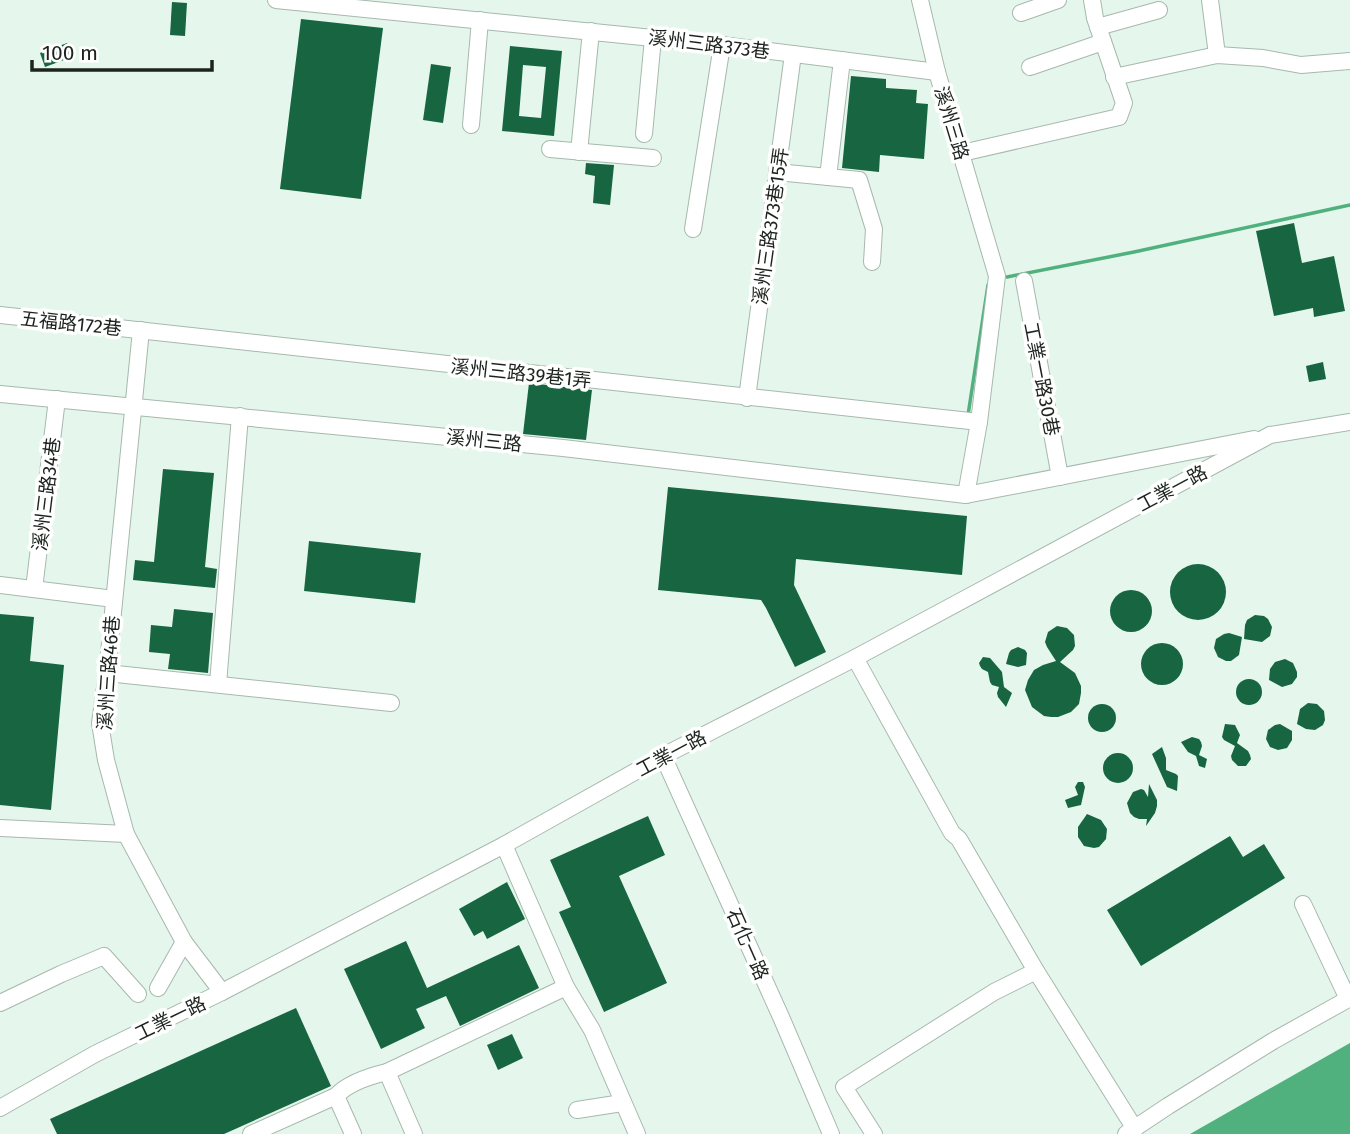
<svg xmlns="http://www.w3.org/2000/svg" width="1350" height="1134" viewBox="0 0 1350 1134" font-family="'Fira Sans','Noto Sans TC',sans-serif">
<style>
.water{fill:#51b17e}
.lines{fill:none;stroke-linecap:round;stroke-linejoin:round}
.stream{stroke:#51b17e;stroke-width:3.5}
.building{fill:#176541;fill-rule:evenodd}
.minor-casing{stroke:#a7b8ad;stroke-width:18}
.minor{stroke:#fff;stroke-width:16}
.labels{text-anchor:middle;stroke-width:7;stroke-linejoin:round;paint-order:stroke}
.street-label{font-size:19px;fill:#1c231e;stroke:#fff}
</style>
<rect width="100%" height="100%" fill="#e5f7ec"/>
<!-- water -->
<polygon class="water" points="1350,1043 1350,1134 1190,1134"/>
<g class="lines">
<!-- stream -->
<g class="stream">
<polyline points="1007,277 1134,252 1350,205"/>
<polyline points="968,415 988,285"/>
</g>
</g>
<!-- building -->
<g class="building">
<polygon points="172,2 187,3 185,36 170,35"/>
<polygon points="301,19 383,28 361,199 280,189"/>
<polygon points="67,43 72,57 45,67 40,53"/>
<path d="M510,46l52,5 -8,85 -52,-5zM523,65l23,2 -5,51 -22,-2z"/>
<polygon points="431,64 451,67 443,123 423,120"/>
<polygon points="851,76 886,79 886,88 917,90 916,103 928,104 924,159 880,155 879,172 842,168"/>
<polygon points="586,163 614,165 610,205 593,203 595,176 585,174"/>
<polygon points="1294,223 1302,263 1334,256 1345,311 1314,317 1313,308 1274,316 1256,231"/>
<polygon points="1323,362 1326,379 1309,382 1306,366"/>
<polygon points="529,383 592,390 586,440 523,434"/>
<polygon points="163,469 214,473 205,567 217,569 215,588 133,580 135,560 154,562"/>
<polygon points="668,487 967,516 962,575 796,559 794,585 826,652 795,667 766,608 761,600 658,590"/>
<polygon points="309,541 421,553 415,603 304,591"/>
<circle cx="1198" cy="592" r="28"/>
<circle cx="1131" cy="611" r="21"/>
<polygon points="174,609 213,613 208,673 168,669 170,654 149,652 151,625 172,627"/>
<polygon points="0,614 34,617 30,661 64,665 51,810 0,805"/>
<polygon points="1255,615 1264,616 1268,619 1272,627 1270,636 1262,642 1244,639 1245,625 1247,620"/>
<polygon points="1057,626 1067,628 1074,635 1075,646 1073,650 1060,662 1075,673 1081,686 1081,693 1079,704 1071,712 1058,717 1051,717 1044,716 1032,707 1025,690 1028,680 1034,670 1043,665 1056,661 1047,647 1045,642 1048,632"/>
<polygon points="1229,633 1242,637 1239,655 1231,661 1226,661 1218,657 1214,648 1216,639 1224,634"/>
<circle cx="1162" cy="664" r="21"/>
<polygon points="1018,647 1025,650 1027,653 1026,665 1018,667 1006,664 1009,653 1011,650"/>
<polygon points="983,657 990,658 1002,672 1004,687 1012,693 1006,707 998,697 997,693 999,687 992,685 990,682 988,672 982,669 980,666 979,663"/>
<polygon points="1285,659 1293,663 1297,672 1297,677 1292,684 1282,687 1269,680 1270,669 1275,662"/>
<circle cx="1249" cy="692" r="13"/>
<polygon points="1308,703 1317,704 1324,711 1325,720 1323,725 1315,730 1306,729 1297,724 1300,709"/>
<circle cx="1102" cy="718" r="14"/>
<polygon points="1225,724 1235,725 1240,735 1237,743 1248,751 1250,755 1251,759 1246,766 1238,766 1232,760 1231,756 1235,746 1224,740 1222,737"/>
<polygon points="1280,724 1292,731 1292,740 1287,748 1278,750 1270,747 1266,739 1268,730 1275,725"/>
<polygon points="1192,737 1199,739 1201,742 1202,746 1199,755 1207,759 1205,768 1199,766 1196,756 1188,752 1181,742"/>
<polygon points="1162,747 1166,758 1166,770 1176,774 1178,776 1177,791 1167,787 1152,754"/>
<circle cx="1118" cy="768" r="15"/>
<polygon points="1078,782 1083,782 1085,787 1081,805 1068,808 1065,800 1078,795 1075,787"/>
<polygon points="1149,784 1157,800 1157,806 1155,813 1146,826 1147,819 1139,819 1134,817 1130,813 1127,803 1133,792 1141,789 1144,790 1148,797"/>
<polygon points="1087,814 1101,820 1107,829 1106,839 1099,847 1094,848 1084,846 1078,837 1078,827"/>
<polygon points="648,816 665,855 619,876 667,983 604,1012 559,912 571,907 550,860"/>
<polygon points="1230,836 1243,857 1264,844 1285,878 1141,966 1107,910"/>
<polygon points="507,882 525,919 487,939 483,931 474,936 459,909"/>
<polygon points="406,941 427,988 519,945 539,988 460,1026 446,996 416,1009 425,1028 381,1049 344,969"/>
<polygon points="296,1008 331,1086 224,1134 57,1134 50,1119"/>
<polygon points="512,1034 523,1058 498,1070 487,1045"/>
</g>
<g class="lines">
<defs>
<g id="minor">
<polyline points="276,0 722,45 937,72"/>
<polyline points="920,0 937,72 997,276 979,422 966,495"/>
<polyline points="1210,0 1217,55"/>
<polyline points="1021,13 1058,0"/>
<polyline points="1098,27 1159,10"/>
<polyline points="1030,67 1103,42"/>
<polyline points="1114,77 1217,55 1263,58 1301,65 1350,61"/>
<polyline points="471,125 480,20"/>
<polyline points="644,134 653,38"/>
<polyline points="550,149 653,158"/>
<polyline points="579,152 591,31"/>
<polyline points="962,153 1119,117 1124,103 1095,18 1092,0"/>
<polyline points="777,172 859,180 874,229 872,262"/>
<polyline points="828,177 842,60"/>
<polyline points="693,229 722,45"/>
<polyline points="1024,281 1060,477"/>
<polyline points="0,315 979,422"/>
<polyline points="141,330 107,673 100,723 106,760 126,834 184,942 222,992"/>
<polyline points="0,394 563,448 966,495 1254,439"/>
<polyline points="747,398 793,54"/>
<polyline points="0,585 114,599"/>
<polyline points="34,589 57,399"/>
<polyline points="855,658 952,833 959,839 1036,971 1135,1129"/>
<polyline points="107,673 391,703"/>
<polyline points="218,684 240,416"/>
<polyline points="663,756 781,1017 831,1134"/>
<polyline points="0,828 126,834"/>
<polyline points="504,845 566,987 592,1030 637,1134"/>
<polyline points="1303,904 1348,999"/>
<polyline points="158,988 184,942"/>
<polyline points="0,1003 61,974 104,956 138,994"/>
<polyline points="387,1072 414,1134"/>
<polyline points="336,1096 353,1134"/>
<polyline points="0,1108 95,1054 222,992 504,845 663,756 855,658 1270,435 1350,422"/>
<polyline points="577,1110 622,1103"/>
<path d="M251,1134l85,-38c12,-13 34,-20 51,-24l179,-85"/>
<polyline points="874,1134 844,1087 994,992 1036,971"/>
<polyline points="1126,1134 1168,1106 1273,1041 1350,998"/>
</g>
</defs>
<!-- minor casing -->
<use href="#minor" class="minor-casing"/>
<!-- minor -->
<use href="#minor" class="minor"/>
</g>
<g class="labels">
<!-- street labels -->
<g class="street-label">
<text transform="translate(709 44) rotate(7)" y="7">溪州三路373巷</text>
<text transform="translate(952 123) rotate(73)" y="7">溪州三路</text>
<text transform="translate(770 226) rotate(-82)" y="7">溪州三路373巷15弄</text>
<text transform="translate(71 323) rotate(6)" y="7">五福路172巷</text>
<text transform="translate(521 373) rotate(6)" y="7">溪州三路39巷1弄</text>
<text transform="translate(1042 379) rotate(79)" y="7">工業一路30巷</text>
<text transform="translate(484 440) rotate(6)" y="7">溪州三路</text>
<text transform="translate(1172 488) rotate(-28)" y="7">工業一路</text>
<text transform="translate(46 494) rotate(-83)" y="7">溪州三路34巷</text>
<text transform="translate(108 673) rotate(-86)" y="7">溪州三路46巷</text>
<text transform="translate(671 753) rotate(-28)" y="7">工業一路</text>
<text transform="translate(748 944) rotate(66)" y="7">石化一路</text>
<text transform="translate(170 1018) rotate(-26)" y="7">工業一路</text>
</g>
</g>
<!-- scale -->
<path d="M32 60v10h180v-10" fill="none" stroke="#1c231e" stroke-width="3.5"/>
<text x="42" y="60" font-size="21" fill="#1c231e" stroke="#ffffff" stroke-width="5" paint-order="stroke">100 m</text>
</svg>
